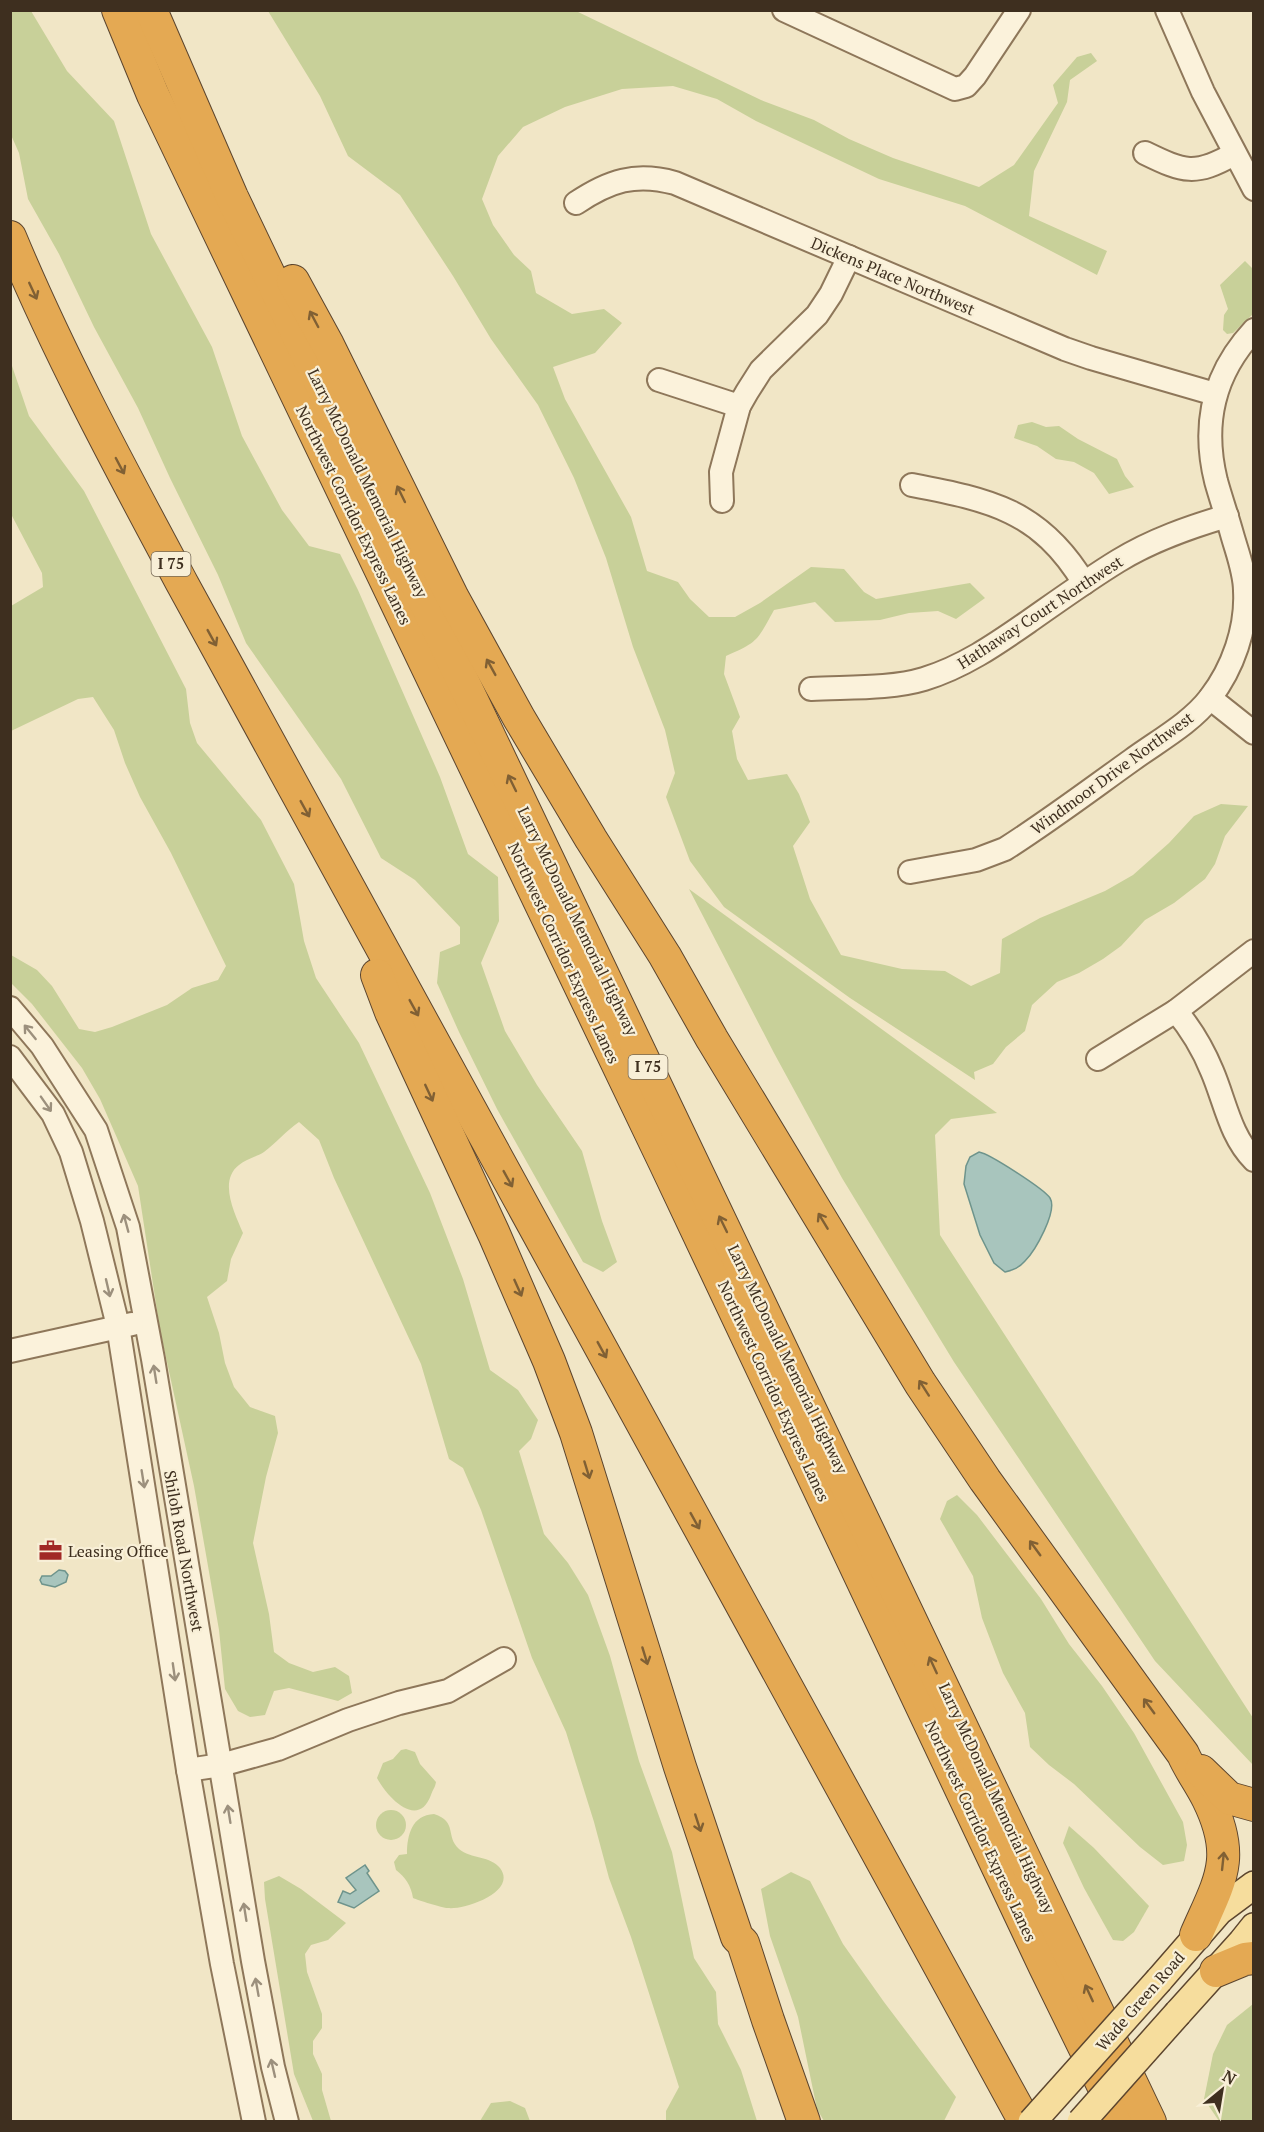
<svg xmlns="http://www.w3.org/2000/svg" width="1264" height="2132" viewBox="0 0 1264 2132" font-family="'PT Serif',serif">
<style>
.green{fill:#c8d099}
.water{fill:#a8c5bd;stroke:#6e948c;stroke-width:1.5}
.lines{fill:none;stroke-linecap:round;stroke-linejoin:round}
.minor-casing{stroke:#8e775a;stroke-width:26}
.major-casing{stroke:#5c452e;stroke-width:30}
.highway-casing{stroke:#5c452e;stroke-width:34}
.minor{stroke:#fbf2db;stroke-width:22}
.major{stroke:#f6dd9d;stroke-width:27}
.highway{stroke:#e4a953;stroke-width:32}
.major-bridge-casing{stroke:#5c452e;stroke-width:30;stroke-linecap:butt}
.major-bridge{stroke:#f6dd9d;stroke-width:27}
.oneway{stroke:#806034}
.oneway2{stroke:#9c907d}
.labels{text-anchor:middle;stroke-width:4.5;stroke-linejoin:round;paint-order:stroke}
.shield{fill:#f8efd7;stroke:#766956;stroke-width:1.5}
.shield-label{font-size:15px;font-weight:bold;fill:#3e2f1f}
.street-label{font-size:16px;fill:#3e2f1f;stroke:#f8efd7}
.poi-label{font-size:16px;fill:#3e2f1f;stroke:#f8efd7;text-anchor:start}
</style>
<rect width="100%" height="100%" fill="#f1e6c6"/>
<!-- green -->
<g class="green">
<polygon points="10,11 31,11 67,71 114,121 151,234 212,347 242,436 282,510 309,546 340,554 358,590 440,777 468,854 498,877 499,921 481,963 505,1031 537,1085 582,1151 602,1221 617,1262 603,1272 583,1262 497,1109 459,1032 437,983 440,952 460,944 460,927 415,880 381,858 341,779 246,643 218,575 170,478 138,408 94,327 59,254 28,199 19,153 11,135"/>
<path d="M268,11h308l185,89 53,20 35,19 44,19 86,29 35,-22 44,-62 -5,-18 24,-28 14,-4 6,8 -27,19 -3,22 -33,69 -5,45 78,35 -10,24 -132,-69 -86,-27 -123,-58 -39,-22 -44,-13 -51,3 -57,18 -42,20 -25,29 -16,43 11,26 21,30 17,16 5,22 36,21 32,-5 18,14 -27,30 -42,14 12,32 66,118 16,54 31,11 12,17 19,18h26l25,-14 51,-36 33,2 20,23 12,7 94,-16 15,15 -29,21 -18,-8 -29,2 -29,7 -45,2 -20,-20 -41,8c-17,31 -16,32 -48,46l-2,18 16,43 -8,14 5,28 11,21 39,-6 12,20 11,28 -17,24 17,53 31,56 61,14 43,2 26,15 29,-13 2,-34 38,-21 65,-27 28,-16 36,-32 25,-27 27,-12 27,2 -23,30 -10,28 -10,15 -31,24 -29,17 -24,26 -18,13 -24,14 -22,9 -25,23 -7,26 -19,16 -13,17 -19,8 1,8 -125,-82 -126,-91 -34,-46 -24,-64 9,-24 -10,-43 -32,-83 -27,-89 -32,-80 -36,-73 -47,-66 -38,-63 -53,-81 -52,-39 -28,-60z"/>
<polygon points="1245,261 1253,269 1253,314 1233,333 1227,334 1223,330 1224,315 1228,309 1220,285"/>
<path d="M11,363l18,53 55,75 102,198 4,34 7,20 64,77 33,64 10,57 12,37 43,65 71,150 33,86 27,91 28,20 20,30 -7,19 -12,12 25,83 24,29 20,32 22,61 29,105 33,91 22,106 22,34 2,32 23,46 16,51h-91v-10l13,-24 -48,-150 -22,-59 -15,-56 -28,-90 -34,-74 -51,-148 -18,-42 -14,-9 -28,-95 -87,-186 -15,-38 -20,-18c-13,9 -23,21 -35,30 -8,5 -18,7 -25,13 -21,16 -4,49 4,68l-12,26 -4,22 -20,16 12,36 6,30 9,24 16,20 25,9 3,17 -12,44 -13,66 16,71 5,38 15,11 24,9 22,-5 14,9 3,17 -14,8 -49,-13 -15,3 -9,24 -15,2 -12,-6 -13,-22 -6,-59 -11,-64 -14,-80 -34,-156 -22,-144 -38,-87 -18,-31 -50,-64 -21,-21v-28l26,15 15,16 27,43 16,3 17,-5 55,-22 25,-17 26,-8 8,-14 -55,-113 -31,-56 -15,-34 -11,-33 -21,-33 -15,2 -67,32v-125l32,-19 -1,-14 -31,-59z"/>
<polygon points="1032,422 1046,427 1059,426 1078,439 1117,459 1125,476 1134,487 1109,494 1094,473 1074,462 1056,459 1037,446 1014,438 1018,425"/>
<polygon points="689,889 997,1113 951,1119 935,1135 940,1235 1253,1718 1253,1765 1155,1661 954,1362 842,1178 774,1053"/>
<polygon points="957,1495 977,1515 1041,1599 1069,1644 1102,1686 1134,1733 1183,1822 1187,1845 1184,1861 1163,1865 1140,1847 1074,1784 1049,1765 1030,1747 1025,1713 1003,1673 982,1618 973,1576 940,1519 947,1501"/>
<path d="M406,1749l9,3 5,12 16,18c-1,6 -3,7 -5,13 -13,35 -44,2 -54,-17l6,-15 10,-4 8,-9z"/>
<circle cx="391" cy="1825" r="15"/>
<path d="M434,1814c24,8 11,22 25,35 12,10 32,7 41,19 18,24 -36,42 -52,40 -6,0 -30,-8 -35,-10 -2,-13 -8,-21 -17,-28l-2,-8 5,-7 8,-1c0,-19 5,-39 27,-40z"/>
<polygon points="1069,1826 1094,1848 1149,1906 1134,1932 1123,1941 1113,1940 1084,1888 1063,1843"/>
<polygon points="791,1872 810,1881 843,1944 884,2002 956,2097 944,2121 824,2121 817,2109 798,2017 770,1936 761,1889"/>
<polygon points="279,1876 301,1889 346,1923 328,1940 311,1945 305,1954 307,1972 322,2014 322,2028 313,2041 313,2054 322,2074 322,2090 331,2121 313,2121 294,2074 265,1899 264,1882"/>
<polygon points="1253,2004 1253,2121 1219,2121 1204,2099 1213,2054 1227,2025"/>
<polygon points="510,2101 525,2108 530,2121 480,2121 491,2103"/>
</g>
<!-- water -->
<g class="water">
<path d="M979,1152c11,2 65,37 71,46 8,13 -15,53 -25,63 -6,7 -12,9 -20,11l-11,-9 -14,-28 -16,-51 2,-18 4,-9z"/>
<polygon points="59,1570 65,1571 68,1575 66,1582 55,1587 42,1584 40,1580 42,1576 51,1576"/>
<polygon points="365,1865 369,1871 367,1873 379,1891 354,1908 338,1902 343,1891 350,1894 356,1890 346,1878"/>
</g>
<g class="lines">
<defs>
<g id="minor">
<polyline points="784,10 955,89 966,86 975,76 1019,10"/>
<polyline points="1167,10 1203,92 1254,189"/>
<path d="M1145,153c39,19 50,23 89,1"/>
<path d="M576,203c33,-22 59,-31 99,-20l390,166 26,9 124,36"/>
<polyline points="659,380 739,406"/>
<path d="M912,485c78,15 128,25 172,98"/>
<polyline points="722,501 721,472 739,406 747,392 761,370 817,315 831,294 849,257"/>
<path d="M811,689c36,-2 80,0 113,-10 39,-12 71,-34 104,-57 30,-21 59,-42 90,-61 34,-21 72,-34 109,-45"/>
<polyline points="1210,698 1254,733"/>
<path d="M910,872l66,-12 29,-11c44,-28 85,-59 127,-89 26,-19 59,-37 78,-62 23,-30 37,-70 35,-107 0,-19 -8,-39 -13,-57 -5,-18 -11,-35 -16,-53 -14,-57 -3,-107 38,-151"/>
<polyline points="10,1008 42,1046 96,1130 128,1227 153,1359 253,1961 273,2067 287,2122"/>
<path d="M1176,1011c15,18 27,38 36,60 13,30 18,65 42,89"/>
<polyline points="10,1057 53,1114 71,1152 92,1221 118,1326 188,1770 222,1964 254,2122"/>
<polyline points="1098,1059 1176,1011 1254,951"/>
<polyline points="10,1351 132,1324"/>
<polyline points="188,1770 221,1765 278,1749 348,1720 399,1703 448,1691 504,1659"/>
</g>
<g id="major">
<polyline points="1159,1980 1219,1911 1254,1885"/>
<polyline points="1178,2013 1242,1942 1254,1927"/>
</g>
<g id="highway">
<polyline points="118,10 153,95 665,1163 1045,1967 1121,2122"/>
<polyline points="151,10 232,197 1150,2122"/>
<path d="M10,237c50,120 112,234 173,348l842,1537"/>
<path d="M293,281l35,64 125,253 66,120 72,121 74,117 47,83 208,344 65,97 198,274c7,16 17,29 25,45 29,59 12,81 -12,136"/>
<polyline points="377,975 391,1012 494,1234 549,1361 576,1433 680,1767 737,1937 743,1943 768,2020 804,2122"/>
<polyline points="1201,1771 1229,1798 1254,1805"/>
<polyline points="1216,1971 1245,1959 1254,1958"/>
</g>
</defs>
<!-- minor casing -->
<use href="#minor" class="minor-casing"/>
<!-- major casing -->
<use href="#major" class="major-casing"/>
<!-- highway casing -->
<use href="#highway" class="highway-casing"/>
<!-- minor -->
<use href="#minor" class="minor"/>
<!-- major -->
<use href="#major" class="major"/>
<!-- highway -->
<use href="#highway" class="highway"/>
<defs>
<g id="major-bridge">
<polyline points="1032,2122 1159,1980"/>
<polyline points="1081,2122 1178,2013"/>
</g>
</defs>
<!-- major-bridge casing -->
<use href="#major-bridge" class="major-bridge-casing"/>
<!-- major-bridge -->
<use href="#major-bridge" class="major-bridge"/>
</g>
<!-- one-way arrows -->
<defs><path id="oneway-shaft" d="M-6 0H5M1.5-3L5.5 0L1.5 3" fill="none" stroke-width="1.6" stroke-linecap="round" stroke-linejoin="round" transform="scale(1.5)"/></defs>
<g class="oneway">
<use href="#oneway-shaft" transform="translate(33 291) rotate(65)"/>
<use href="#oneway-shaft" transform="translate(314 319) rotate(-118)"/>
<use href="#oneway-shaft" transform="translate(120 466) rotate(62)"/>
<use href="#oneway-shaft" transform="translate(401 494) rotate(-116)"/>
<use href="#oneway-shaft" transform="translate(212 638) rotate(61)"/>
<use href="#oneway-shaft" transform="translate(491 667) rotate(-119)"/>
<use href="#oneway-shaft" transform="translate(512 783) rotate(-116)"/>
<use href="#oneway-shaft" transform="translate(305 809) rotate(61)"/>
<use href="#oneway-shaft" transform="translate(414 1008) rotate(61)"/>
<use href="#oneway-shaft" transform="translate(429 1093) rotate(65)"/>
<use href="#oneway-shaft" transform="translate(508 1179) rotate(61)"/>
<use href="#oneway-shaft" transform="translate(823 1221) rotate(-121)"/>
<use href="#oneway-shaft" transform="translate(723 1224) rotate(-116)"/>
<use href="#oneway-shaft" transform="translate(518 1288) rotate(66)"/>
<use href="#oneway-shaft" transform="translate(602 1350) rotate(61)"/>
<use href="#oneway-shaft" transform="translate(924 1388) rotate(-123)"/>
<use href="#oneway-shaft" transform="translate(587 1470) rotate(73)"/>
<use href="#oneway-shaft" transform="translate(695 1521) rotate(61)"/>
<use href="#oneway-shaft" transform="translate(1035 1548) rotate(-126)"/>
<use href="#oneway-shaft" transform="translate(645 1656) rotate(73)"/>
<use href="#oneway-shaft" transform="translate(933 1665) rotate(-115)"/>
<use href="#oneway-shaft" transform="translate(1149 1706) rotate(-126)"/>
<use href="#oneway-shaft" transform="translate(698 1823) rotate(72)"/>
<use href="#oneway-shaft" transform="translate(1223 1861) rotate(-84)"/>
<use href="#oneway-shaft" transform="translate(1089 1993) rotate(-115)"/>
</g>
<g class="oneway2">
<use href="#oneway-shaft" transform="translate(30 1032) rotate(-129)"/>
<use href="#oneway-shaft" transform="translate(46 1104) rotate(55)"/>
<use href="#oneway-shaft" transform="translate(126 1223) rotate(-105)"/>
<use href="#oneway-shaft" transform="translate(108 1288) rotate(77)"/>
<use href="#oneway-shaft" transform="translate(155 1374) rotate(-99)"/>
<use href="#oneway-shaft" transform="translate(143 1479) rotate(81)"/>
<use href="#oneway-shaft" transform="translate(174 1672) rotate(82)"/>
<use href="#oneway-shaft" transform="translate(229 1814) rotate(-99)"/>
<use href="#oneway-shaft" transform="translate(245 1912) rotate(-99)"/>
<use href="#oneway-shaft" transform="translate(257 1987) rotate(-100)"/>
<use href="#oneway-shaft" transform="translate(273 2068) rotate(-103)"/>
</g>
<!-- icons -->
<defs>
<symbol id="office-bare" viewBox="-9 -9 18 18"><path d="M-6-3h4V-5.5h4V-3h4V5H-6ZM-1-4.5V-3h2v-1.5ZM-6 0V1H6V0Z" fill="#a12926" stroke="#f8efd7" stroke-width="2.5" paint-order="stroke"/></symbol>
</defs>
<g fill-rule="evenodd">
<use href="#office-bare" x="34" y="1534" width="33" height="33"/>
</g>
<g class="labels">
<!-- shield labels -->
<g class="shield">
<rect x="151.5" y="552" width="39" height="24" rx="4.5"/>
<rect x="628.5" y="1055" width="39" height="24" rx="4.5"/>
</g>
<g class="shield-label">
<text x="171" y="569">I 75</text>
<text x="648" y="1072">I 75</text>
</g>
<!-- street labels -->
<g class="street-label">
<text transform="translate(893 276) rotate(23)" y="6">Dickens Place Northwest</text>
<text transform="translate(368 483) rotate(64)" y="6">Larry McDonald Memorial Highway</text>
<text transform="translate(354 515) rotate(64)" y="6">Northwest Corridor Express Lanes</text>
<text transform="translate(1040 612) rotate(-33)" y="6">Hathaway Court Northwest</text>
<text transform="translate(1112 773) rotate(-36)" y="6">Windmoor Drive Northwest</text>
<text transform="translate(578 921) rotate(64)" y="6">Larry McDonald Memorial Highway</text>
<text transform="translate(564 953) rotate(65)" y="6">Northwest Corridor Express Lanes</text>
<text transform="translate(788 1359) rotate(64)" y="6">Larry McDonald Memorial Highway</text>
<text transform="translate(774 1391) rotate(65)" y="6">Northwest Corridor Express Lanes</text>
<text transform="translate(184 1551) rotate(80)" y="6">Shiloh Road Northwest</text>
<text transform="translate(997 1798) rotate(65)" y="6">Larry McDonald Memorial Highway</text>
<text transform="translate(981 1831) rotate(65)" y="6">Northwest Corridor Express Lanes</text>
<text transform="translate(1140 2001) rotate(-49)" y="6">Wade Green Road</text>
</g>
<!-- poi labels -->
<g class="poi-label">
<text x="68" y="1557">Leasing Office</text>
</g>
</g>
<!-- border -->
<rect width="1264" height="2132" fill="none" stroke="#3e2f1f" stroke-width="24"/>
<!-- north arrow -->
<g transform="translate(1222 2090) rotate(30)" stroke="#f8efd7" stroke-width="4.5" paint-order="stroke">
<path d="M0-4.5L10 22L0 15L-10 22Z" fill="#3e2f1f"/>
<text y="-9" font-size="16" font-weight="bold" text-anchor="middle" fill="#3e2f1f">N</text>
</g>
</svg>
